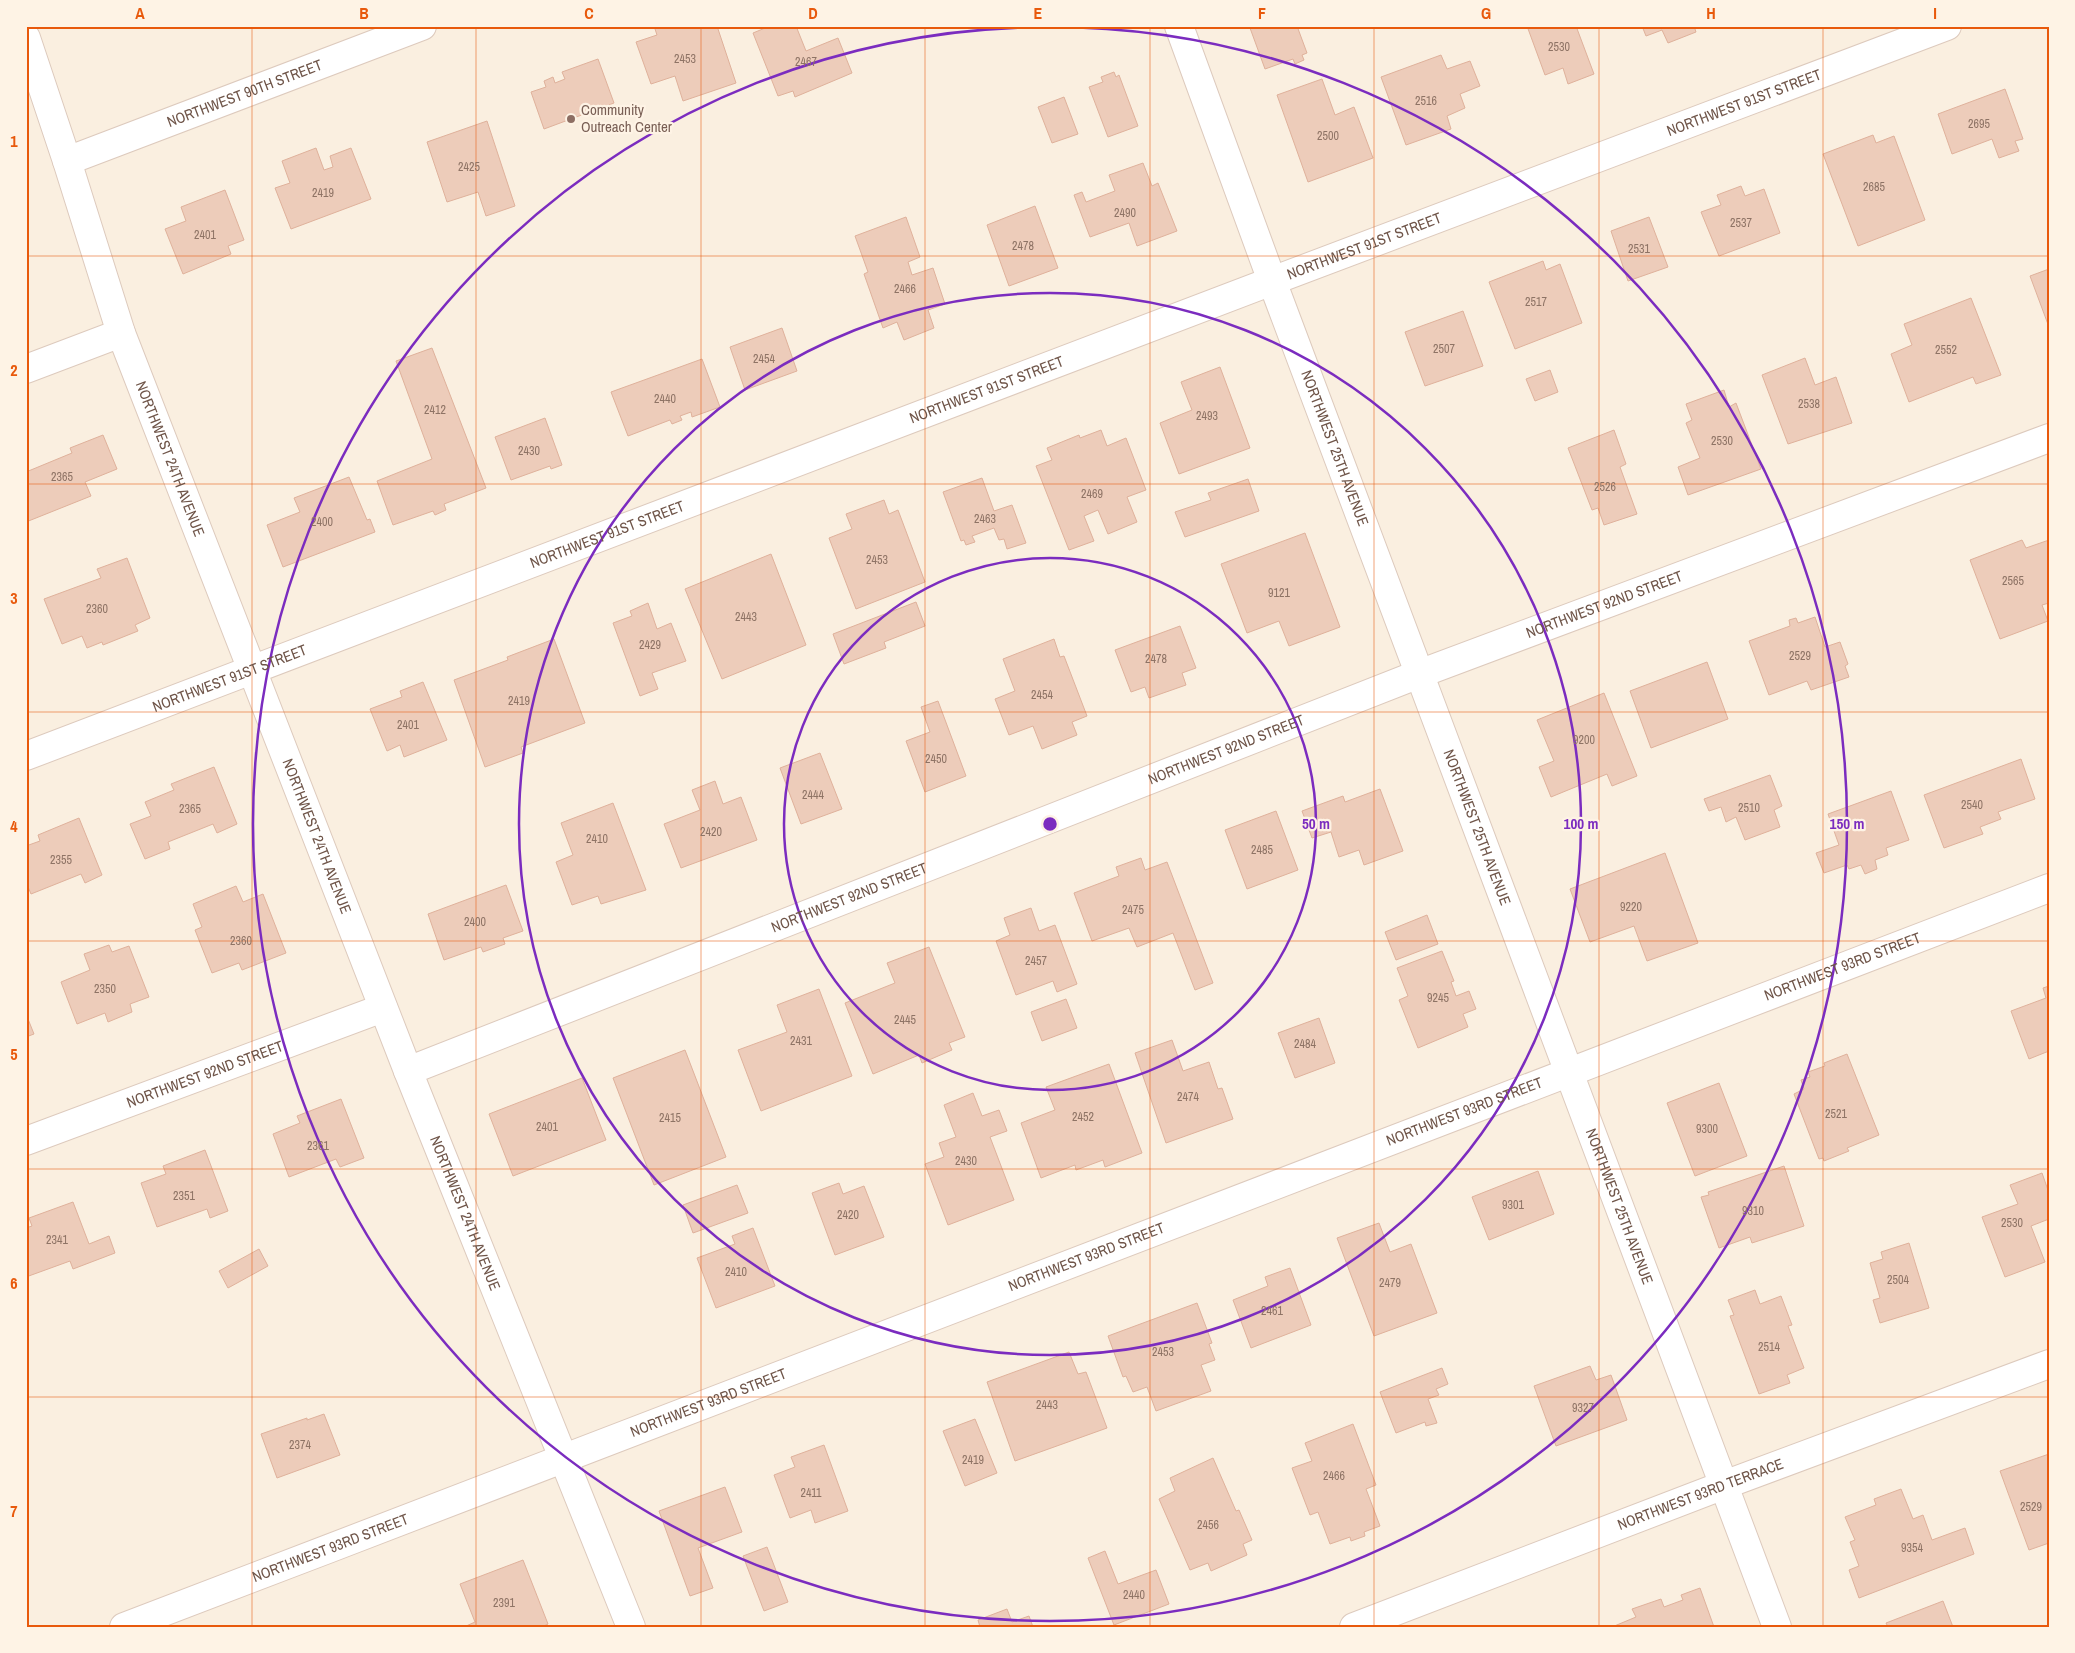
<svg xmlns="http://www.w3.org/2000/svg" width="2075" height="1653" viewBox="0 0 2075 1653" font-family="'Archivo Narrow',sans-serif">
<style>
.building{fill:#edccba;stroke:#dfb19b}
.lines{fill:none;stroke-linecap:round;stroke-linejoin:round}
.minor-casing{stroke:#ddcabd;stroke-width:30}
.minor{stroke:#fff;stroke-width:28}
.grid{fill:none;stroke:#e8590c;stroke-width:1;stroke-opacity:0.55}
.ring{fill:none;stroke:#7b2cbf;stroke-width:2.5}
.education-dot{fill:#8d6e63;stroke:#fef3e5;stroke-width:2}
.labels{text-anchor:middle;stroke-width:4.5;stroke-linejoin:round;paint-order:stroke}
.number-label{font-size:12px;fill:#8e7365}
.street-label{font-size:15px;fill:#6f5549;stroke:#fef3e5}
.education-label{font-size:15px;fill:#785e54;stroke:#fef3e5;text-anchor:start}
.centre{fill:#7b2cbf;stroke:#fef3e5;stroke-width:2.5}
.ring-label{font-size:15px;text-anchor:middle;font-weight:bold;fill:#7b2cbf;stroke:#fef3e5;stroke-width:4.5;stroke-linejoin:round;paint-order:stroke}
.neatline{fill:none;stroke:#e8590c;stroke-width:2}
.grid-label{font-size:16px;text-anchor:middle;font-weight:bold;fill:#e8590c}
</style>
<rect width="100%" height="100%" fill="#faefe0"/>
<!-- building -->
<g class="building">
<polygon points="654,26 717,26 736,83 683,101 675,76 651,84 636,42 657,35"/>
<polygon points="770,26 796,26 806,51 838,38 852,73 795,97 793,91 778,96 753,33"/>
<polygon points="1255,26 1297,26 1307,53 1302,55 1304,60 1295,64 1293,59 1265,69 1250,28"/>
<polygon points="1527,26 1576,26 1594,74 1568,84 1563,68 1545,75"/>
<polygon points="1642,26 1694,26 1696,32 1668,43 1662,30 1646,36"/>
<polygon points="1441,55 1447,69 1470,61 1480,86 1460,94 1465,108 1447,116 1451,129 1406,145 1381,77"/>
<polygon points="598,59 614,103 544,129 531,92 546,87 544,81 553,77 555,83 565,79 562,72"/>
<polygon points="1114,72 1116,77 1119,75 1138,126 1108,137 1089,87 1103,82 1101,77"/>
<polygon points="1322,79 1335,115 1354,107 1373,158 1308,182 1277,95"/>
<polygon points="2005,89 2023,139 2015,141 2019,151 1999,158 1992,139 1952,154 1938,114"/>
<polygon points="1064,97 1078,134 1052,143 1038,107"/>
<polygon points="487,121 515,206 486,216 478,192 447,202 427,142"/>
<polygon points="1873,135 1876,143 1894,136 1925,220 1858,246 1823,154"/>
<polygon points="316,148 324,170 333,167 330,156 351,148 371,199 291,229 275,188 290,183 282,161"/>
<polygon points="1143,163 1152,186 1158,183 1177,231 1137,246 1129,223 1090,237 1074,195 1082,192 1086,202 1115,191 1109,175"/>
<polygon points="1741,186 1745,196 1764,189 1780,233 1719,256 1701,212 1721,205 1717,195"/>
<polygon points="225,190 244,240 228,246 231,254 183,274 165,229 186,221 181,207"/>
<polygon points="1035,206 1058,268 1009,286 987,225"/>
<polygon points="906,217 920,257 908,262 912,275 933,268 945,304 928,310 934,328 904,340 897,322 883,328 864,274 868,272 855,236"/>
<polygon points="1649,217 1668,267 1628,281 1611,231"/>
<polygon points="1543,261 1546,270 1560,264 1582,323 1515,349 1489,282"/>
<polygon points="2049,269 2049,327 2030,276"/>
<polygon points="1971,298 2001,375 1976,384 1973,377 1909,402 1891,354 1912,345 1904,324"/>
<polygon points="1463,311 1483,366 1425,386 1405,332"/>
<polygon points="782,328 797,371 745,390 730,347"/>
<polygon points="432,348 486,488 444,504 446,510 435,515 433,511 393,525 377,481 432,459 396,361"/>
<polygon points="1805,358 1815,385 1836,377 1852,423 1788,444 1762,375"/>
<polygon points="702,359 720,407 692,417 691,412 680,416 682,420 672,424 670,420 628,436 611,392"/>
<polygon points="1220,367 1250,448 1179,474 1160,423 1192,410 1181,382"/>
<polygon points="1550,370 1558,392 1535,401 1526,379"/>
<polygon points="1724,390 1729,407 1736,403 1761,469 1688,495 1678,467 1700,458 1686,423 1692,420 1686,404"/>
<polygon points="545,418 562,465 551,469 550,466 511,480 495,437"/>
<polygon points="1101,430 1107,446 1126,438 1146,490 1127,497 1137,522 1108,534 1098,510 1084,516 1094,541 1069,550 1036,466 1052,460 1047,448 1079,435 1080,438"/>
<polygon points="1614,430 1626,464 1620,467 1637,514 1604,525 1598,508 1592,510 1568,448"/>
<polygon points="103,435 117,469 85,482 91,496 26,522 26,472 72,453 70,448"/>
<polygon points="349,477 367,520 370,519 375,532 283,567 267,525 300,512 294,498"/>
<polygon points="982,478 994,511 1012,505 1026,543 1007,549 1004,539 999,540 994,528 972,536 975,542 966,545 964,540 961,541 943,492"/>
<polygon points="1248,479 1259,511 1185,537 1175,512 1211,500 1208,493"/>
<polygon points="884,500 889,514 898,510 925,582 856,609 829,538 852,529 846,514"/>
<polygon points="1305,533 1340,627 1289,646 1279,621 1247,633 1221,564"/>
<polygon points="2022,540 2026,548 2049,540 2049,603 2042,605 2048,621 2000,639 1970,560"/>
<polygon points="771,554 806,645 722,679 685,589"/>
<polygon points="127,558 150,618 135,625 138,631 103,645 102,642 87,648 82,636 62,644 44,599 101,578 97,569"/>
<polygon points="916,602 925,626 884,642 886,648 844,664 833,634"/>
<polygon points="648,603 657,629 671,623 686,661 652,673 658,689 640,696 613,623 632,616 630,611"/>
<polygon points="1815,617 1825,647 1840,642 1848,664 1845,666 1849,677 1811,690 1807,681 1769,695 1749,641 1790,626 1789,620 1796,618 1798,623"/>
<polygon points="1180,626 1196,668 1182,673 1186,685 1149,698 1145,687 1131,692 1115,650"/>
<polygon points="554,639 585,723 521,747 523,753 485,767 454,680 508,660 507,657"/>
<polygon points="1054,639 1060,657 1064,656 1087,716 1072,722 1077,735 1042,749 1033,726 1009,735 995,699 1015,691 1003,659"/>
<polygon points="1707,662 1728,719 1651,748 1630,691"/>
<polygon points="423,682 447,740 404,757 400,745 387,751 370,709 402,697 400,691"/>
<polygon points="1604,693 1637,776 1612,786 1607,774 1551,797 1539,767 1554,761 1537,720"/>
<polygon points="938,701 966,776 925,792 906,741 930,732 921,707"/>
<polygon points="820,753 842,809 801,824 780,768"/>
<polygon points="2021,759 2035,799 1998,812 2001,819 1980,827 1983,834 1944,848 1924,795"/>
<polygon points="214,767 237,824 217,833 213,824 168,842 170,849 145,859 130,824 151,816 145,802 174,790 171,784"/>
<polygon points="1770,775 1782,806 1774,810 1780,827 1745,840 1736,817 1726,822 1721,807 1709,811 1704,799"/>
<polygon points="715,781 723,804 741,797 757,840 681,868 664,824 700,810 692,790"/>
<polygon points="1380,789 1403,851 1364,865 1359,850 1339,857 1331,832 1312,838 1302,811 1343,796 1345,802"/>
<polygon points="1891,791 1909,840 1886,848 1888,855 1875,860 1877,869 1865,874 1861,865 1849,869 1847,865 1824,873 1816,853 1839,845 1828,814"/>
<polygon points="613,803 646,890 601,904 598,896 572,905 556,862 573,855 561,823"/>
<polygon points="1276,811 1298,870 1247,889 1225,830"/>
<polygon points="79,818 102,875 85,883 81,874 31,894 26,882 26,846 40,841 38,835"/>
<polygon points="1665,853 1698,943 1647,961 1634,926 1590,942 1570,889"/>
<polygon points="1141,858 1145,870 1167,862 1213,983 1195,990 1173,933 1137,947 1129,928 1092,941 1074,893 1119,876 1116,867"/>
<polygon points="506,885 523,931 503,938 505,944 483,952 481,947 444,960 428,914"/>
<polygon points="236,886 243,902 263,894 286,953 242,970 239,963 212,973 195,930 202,927 193,904"/>
<polygon points="1031,908 1039,931 1055,925 1077,984 1057,992 1053,981 1016,995 996,941 1010,935 1004,918"/>
<polygon points="1427,915 1438,944 1396,960 1385,932"/>
<polygon points="109,945 112,952 129,946 149,997 130,1004 132,1012 108,1022 105,1013 77,1024 61,982 90,970 84,954"/>
<polygon points="929,947 965,1037 949,1043 952,1050 922,1063 919,1055 873,1074 845,1003 895,983 887,963"/>
<polygon points="1442,951 1454,981 1451,982 1456,996 1469,991 1476,1009 1463,1014 1468,1027 1418,1048 1399,1000 1408,996 1397,968"/>
<polygon points="2049,986 2049,1051 2029,1059 2011,1011 2046,998 2043,988"/>
<polygon points="819,989 852,1076 761,1111 738,1050 787,1032 777,1005"/>
<polygon points="1066,999 1077,1028 1042,1041 1031,1012"/>
<polygon points="26,1014 34,1034 26,1037"/>
<polygon points="1319,1018 1335,1063 1295,1078 1278,1033"/>
<polygon points="1172,1040 1183,1071 1209,1062 1218,1089 1222,1088 1233,1119 1166,1143 1135,1053"/>
<polygon points="685,1050 726,1157 654,1185 613,1078"/>
<polygon points="1847,1054 1879,1135 1847,1148 1849,1151 1824,1161 1823,1158 1819,1159 1794,1094 1804,1089 1801,1080 1810,1077 1808,1072 1825,1066 1824,1063"/>
<polygon points="1109,1064 1142,1153 1105,1167 1103,1160 1076,1170 1075,1165 1041,1178 1021,1123 1055,1110 1046,1087"/>
<polygon points="582,1078 606,1140 513,1176 489,1114"/>
<polygon points="1719,1083 1747,1156 1695,1176 1667,1103"/>
<polygon points="973,1093 982,1116 999,1110 1007,1131 990,1137 1014,1200 948,1225 925,1164 944,1157 939,1143 956,1137 944,1105"/>
<polygon points="341,1099 364,1158 340,1167 336,1159 289,1177 273,1134 300,1123 297,1116"/>
<polygon points="205,1150 228,1211 210,1218 207,1209 157,1227 141,1183 166,1174 163,1166"/>
<polygon points="1784,1166 1804,1226 1752,1243 1750,1237 1719,1248 1701,1197 1709,1195 1708,1192"/>
<polygon points="1538,1171 1554,1214 1489,1240 1472,1197"/>
<polygon points="2042,1173 2049,1193 2049,1219 2031,1226 2045,1262 2005,1277 1982,1217 2018,1204 2010,1185"/>
<polygon points="839,1183 843,1194 864,1186 884,1237 835,1255 812,1193"/>
<polygon points="737,1185 748,1213 693,1233 683,1205"/>
<polygon points="73,1202 89,1244 109,1236 115,1253 73,1269 70,1261 26,1277 26,1228 32,1226 29,1218"/>
<polygon points="1379,1223 1390,1252 1411,1244 1437,1313 1374,1336 1337,1238"/>
<polygon points="753,1228 775,1286 716,1308 697,1258 735,1244 732,1236"/>
<polygon points="1909,1243 1929,1308 1880,1323 1873,1300 1880,1298 1870,1263 1883,1259 1881,1252"/>
<polygon points="259,1249 268,1266 228,1288 219,1271"/>
<polygon points="1290,1268 1311,1325 1251,1348 1233,1300 1268,1286 1265,1277"/>
<polygon points="1755,1290 1760,1304 1781,1296 1792,1325 1788,1326 1804,1368 1787,1375 1790,1383 1759,1394 1730,1316 1734,1315 1728,1300"/>
<polygon points="1197,1303 1212,1343 1209,1344 1215,1360 1201,1365 1211,1391 1156,1411 1147,1387 1133,1392 1126,1376 1123,1377 1108,1336"/>
<polygon points="1069,1352 1078,1374 1086,1372 1107,1428 1015,1461 987,1382"/>
<polygon points="1590,1366 1596,1380 1611,1375 1627,1420 1556,1446 1534,1386"/>
<polygon points="1442,1368 1448,1384 1436,1389 1439,1395 1428,1399 1437,1423 1426,1426 1425,1422 1396,1433 1380,1392"/>
<polygon points="324,1414 340,1455 277,1478 261,1434 307,1418 307,1420"/>
<polygon points="975,1419 997,1473 965,1486 943,1431"/>
<polygon points="1353,1424 1376,1485 1366,1489 1380,1526 1364,1532 1365,1536 1351,1541 1350,1537 1330,1544 1318,1512 1310,1515 1292,1468 1312,1461 1305,1443"/>
<polygon points="824,1445 848,1511 815,1523 811,1510 790,1518 774,1475 795,1467 791,1457"/>
<polygon points="2049,1454 2049,1543 2029,1550 2000,1471"/>
<polygon points="1213,1458 1236,1511 1239,1510 1252,1540 1243,1544 1247,1555 1211,1571 1208,1563 1190,1570 1159,1499 1175,1491 1170,1478"/>
<polygon points="725,1487 742,1532 698,1548 713,1588 690,1596 659,1511"/>
<polygon points="1901,1489 1913,1519 1923,1515 1932,1540 1965,1528 1974,1554 1859,1598 1849,1570 1859,1566 1850,1542 1855,1540 1845,1517 1876,1505 1874,1499"/>
<polygon points="767,1547 788,1602 764,1611 743,1556"/>
<polygon points="1105,1551 1118,1584 1156,1570 1169,1604 1114,1625 1088,1558"/>
<polygon points="523,1560 548,1624 542,1627 464,1627 475,1622 460,1584"/>
<polygon points="1700,1588 1714,1627 1612,1627 1636,1617 1632,1609 1661,1599 1664,1607 1683,1600 1681,1595"/>
<polygon points="1943,1601 1953,1627 1888,1627 1886,1623"/>
<polygon points="1007,1609 1012,1622 1029,1616 1033,1627 980,1627 978,1620"/>
</g>
<g class="lines">
<defs>
<g id="minor">
<path id="s1" d="M1179,26l93,255 505,1346"/>
<path id="s2" d="M26,38l41,123 54,172 287,738 223,556"/>
<path id="s3" d="M67,161l355,-135"/>
<polyline points="26,369 121,333"/>
<path id="s4" d="M26,756l1246,-475 675,-255"/>
<path id="s5" d="M408,1071l1011,-397 630,-236"/>
<path id="s6" d="M26,1141l357,-133"/>
<path id="s7" d="M124,1627c642,-245 1282,-495 1925,-739"/>
<path id="s8" d="M1354,1627l370,-142 325,-121"/>
</g>
</defs>
<!-- minor casing -->
<use href="#minor" class="minor-casing"/>
<!-- minor -->
<use href="#minor" class="minor"/>
</g>
<!-- grid -->
<path class="grid" d="M252,26v1601M476,26v1601M701,26v1601M925,26v1601M1150,26v1601M1374,26v1601M1599,26v1601M1823,26v1601M26,256h2023M26,484h2023M26,712h2023M26,941h2023M26,1169h2023M26,1397h2023"/>
<!-- distance rings -->
<g class="ring">
<circle cx="1050" cy="824" r="266"/>
<circle cx="1050" cy="824" r="531"/>
<circle cx="1050" cy="824" r="797"/>
</g>
<!-- markers -->
<circle class="education-dot" cx="571" cy="119" r="5"/>
<g class="labels">
<!-- number labels -->
<g class="number-label">
<text x="1559" y="51">2530</text>
<text x="685" y="63">2453</text>
<text x="806" y="66">2467</text>
<text x="1426" y="105">2516</text>
<text x="1979" y="128">2695</text>
<text x="1328" y="140">2500</text>
<text x="469" y="171">2425</text>
<text x="1874" y="191">2685</text>
<text x="323" y="197">2419</text>
<text x="1125" y="217">2490</text>
<text x="1741" y="227">2537</text>
<text x="205" y="239">2401</text>
<text x="1023" y="250">2478</text>
<text x="1639" y="253">2531</text>
<text x="905" y="293">2466</text>
<text x="1536" y="306">2517</text>
<text x="1444" y="353">2507</text>
<text x="1946" y="354">2552</text>
<text x="764" y="363">2454</text>
<text x="665" y="403">2440</text>
<text x="1809" y="408">2538</text>
<text x="435" y="414">2412</text>
<text x="1207" y="420">2493</text>
<text x="1722" y="445">2530</text>
<text x="529" y="455">2430</text>
<text x="62" y="481">2365</text>
<text x="1605" y="491">2526</text>
<text x="1092" y="498">2469</text>
<text x="985" y="523">2463</text>
<text x="322" y="526">2400</text>
<text x="877" y="564">2453</text>
<text x="2013" y="585">2565</text>
<text x="1279" y="597">9121</text>
<text x="97" y="613">2360</text>
<text x="746" y="621">2443</text>
<text x="650" y="649">2429</text>
<text x="1800" y="660">2529</text>
<text x="1156" y="663">2478</text>
<text x="1042" y="699">2454</text>
<text x="519" y="705">2419</text>
<text x="408" y="729">2401</text>
<text x="1584" y="744">9200</text>
<text x="936" y="763">2450</text>
<text x="813" y="799">2444</text>
<text x="1972" y="809">2540</text>
<text x="1749" y="812">2510</text>
<text x="190" y="813">2365</text>
<text x="711" y="836">2420</text>
<text x="597" y="843">2410</text>
<text x="1262" y="854">2485</text>
<text x="61" y="864">2355</text>
<text x="1631" y="911">9220</text>
<text x="1133" y="914">2475</text>
<text x="475" y="926">2400</text>
<text x="241" y="945">2360</text>
<text x="1036" y="965">2457</text>
<text x="105" y="993">2350</text>
<text x="1438" y="1002">9245</text>
<text x="905" y="1024">2445</text>
<text x="801" y="1045">2431</text>
<text x="1305" y="1048">2484</text>
<text x="1188" y="1101">2474</text>
<text x="1836" y="1118">2521</text>
<text x="1083" y="1121">2452</text>
<text x="670" y="1122">2415</text>
<text x="547" y="1131">2401</text>
<text x="1707" y="1133">9300</text>
<text x="318" y="1150">2361</text>
<text x="966" y="1165">2430</text>
<text x="184" y="1200">2351</text>
<text x="1513" y="1209">9301</text>
<text x="1753" y="1215">9310</text>
<text x="848" y="1219">2420</text>
<text x="2012" y="1227">2530</text>
<text x="57" y="1244">2341</text>
<text x="736" y="1276">2410</text>
<text x="1898" y="1284">2504</text>
<text x="1390" y="1287">2479</text>
<text x="1272" y="1315">2461</text>
<text x="1769" y="1351">2514</text>
<text x="1163" y="1356">2453</text>
<text x="1047" y="1409">2443</text>
<text x="1583" y="1412">9327</text>
<text x="300" y="1449">2374</text>
<text x="973" y="1464">2419</text>
<text x="1334" y="1480">2466</text>
<text x="811" y="1497">2411</text>
<text x="2031" y="1511">2529</text>
<text x="1208" y="1529">2456</text>
<text x="1912" y="1552">9354</text>
<text x="1134" y="1599">2440</text>
<text x="504" y="1607">2391</text>
</g>
<!-- street labels -->
<g class="street-label">
<text dy="5" stroke="none"><textPath href="#s3" startOffset="190">NORTHWEST 90TH STREET</textPath></text>
<text dy="5" stroke="none"><textPath href="#s4" startOffset="1838">NORTHWEST 91ST STREET</textPath></text>
<text dy="5" stroke="none"><textPath href="#s4" startOffset="1432">NORTHWEST 91ST STREET</textPath></text>
<text dy="5" stroke="none"><textPath href="#s4" startOffset="1028">NORTHWEST 91ST STREET</textPath></text>
<text dy="5" stroke="none"><textPath href="#s1" startOffset="450">NORTHWEST 25TH AVENUE</textPath></text>
<text dy="5" stroke="none"><textPath href="#s2" startOffset="445">NORTHWEST 24TH AVENUE</textPath></text>
<text dy="5" stroke="none"><textPath href="#s4" startOffset="622">NORTHWEST 91ST STREET</textPath></text>
<text dy="5" stroke="none"><textPath href="#s5" startOffset="1284">NORTHWEST 92ND STREET</textPath></text>
<text dy="5" stroke="none"><textPath href="#s4" startOffset="218">NORTHWEST 91ST STREET</textPath></text>
<text dy="5" stroke="none"><textPath href="#s5" startOffset="879">NORTHWEST 92ND STREET</textPath></text>
<text dy="5" stroke="none"><textPath href="#s1" startOffset="855">NORTHWEST 25TH AVENUE</textPath></text>
<text dy="5" stroke="none"><textPath href="#s2" startOffset="850">NORTHWEST 24TH AVENUE</textPath></text>
<text dy="5" stroke="none"><textPath href="#s5" startOffset="474">NORTHWEST 92ND STREET</textPath></text>
<text dy="5" stroke="none"><textPath href="#s7" startOffset="1841">NORTHWEST 93RD STREET</textPath></text>
<text dy="5" stroke="none"><textPath href="#s6" startOffset="191">NORTHWEST 92ND STREET</textPath></text>
<text dy="5" stroke="none"><textPath href="#s7" startOffset="1436">NORTHWEST 93RD STREET</textPath></text>
<text dy="5" stroke="none"><textPath href="#s1" startOffset="1260">NORTHWEST 25TH AVENUE</textPath></text>
<text dy="5" stroke="none"><textPath href="#s2" startOffset="1255">NORTHWEST 24TH AVENUE</textPath></text>
<text dy="5" stroke="none"><textPath href="#s7" startOffset="1031">NORTHWEST 93RD STREET</textPath></text>
<text dy="5" stroke="none"><textPath href="#s7" startOffset="626">NORTHWEST 93RD STREET</textPath></text>
<text dy="5" stroke="none"><textPath href="#s8" startOffset="371">NORTHWEST 93RD TERRACE</textPath></text>
<text dy="5" stroke="none"><textPath href="#s7" startOffset="221">NORTHWEST 93RD STREET</textPath></text>
</g>
<!-- education labels -->
<g class="education-label">
<text x="581" y="115">Community<tspan x="581" dy="17">Outreach Center</tspan></text>
</g>
</g>
<circle cx="1050" cy="824" r="8" class="centre"/>
<g class="ring-label">
<text x="1316" y="829">50 m</text>
<text x="1581" y="829">100 m</text>
<text x="1847" y="829">150 m</text>
</g>
<!-- border -->
<rect width="2075" height="1653" fill="none" stroke="#fef3e5" stroke-width="55"/>
<rect x="28" y="28" width="2020" height="1598" class="neatline"/>
<g class="grid-label">
<text x="140" y="19">A</text>
<text x="364" y="19">B</text>
<text x="589" y="19">C</text>
<text x="813" y="19">D</text>
<text x="1038" y="19">E</text>
<text x="1262" y="19">F</text>
<text x="1486" y="19">G</text>
<text x="1711" y="19">H</text>
<text x="1935" y="19">I</text>
<text x="14" y="147">1</text>
<text x="14" y="376">2</text>
<text x="14" y="604">3</text>
<text x="14" y="832">4</text>
<text x="14" y="1060">5</text>
<text x="14" y="1289">6</text>
<text x="14" y="1517">7</text>
</g>
</svg>
